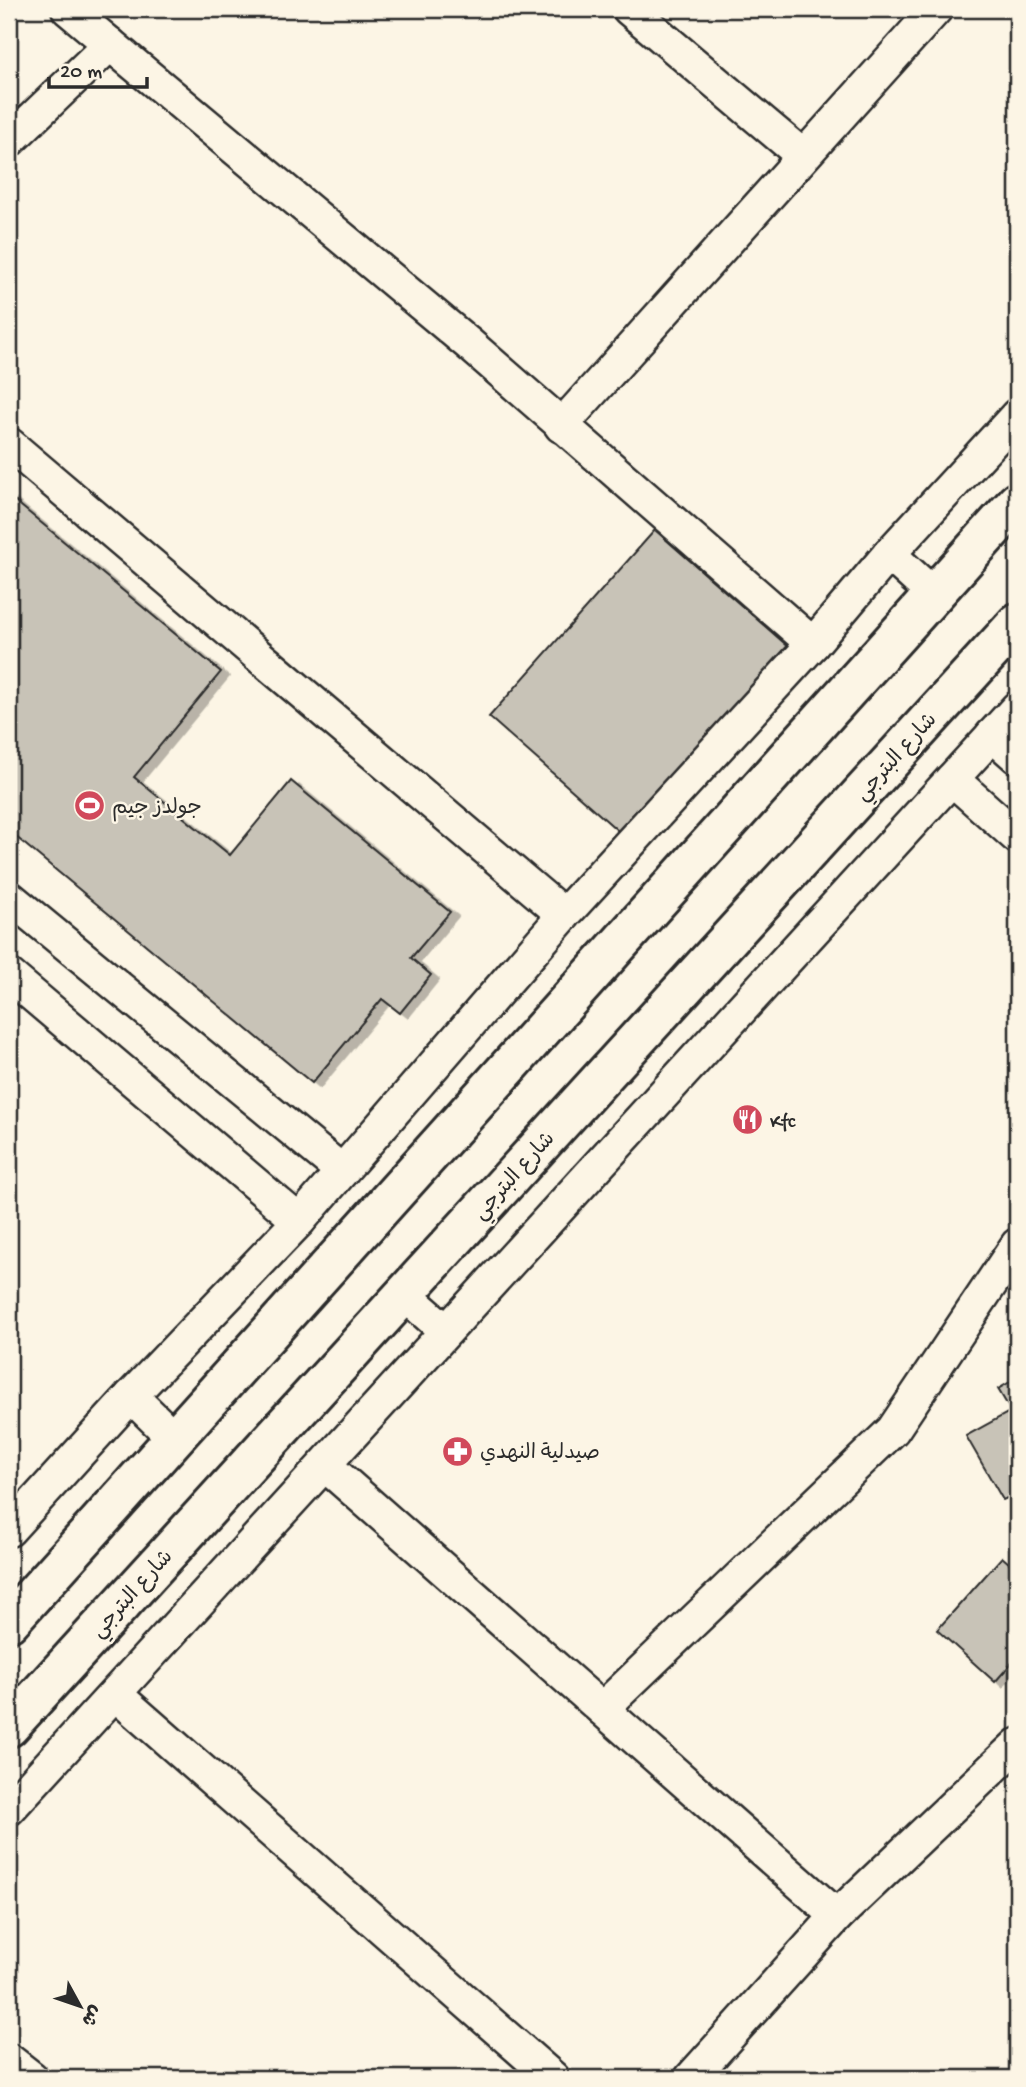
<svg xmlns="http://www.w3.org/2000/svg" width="1026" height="2087" viewBox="0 0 1026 2087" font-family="'Gochi Hand','Playpen Sans Arabic',sans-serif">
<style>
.building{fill:#c8c3b7;stroke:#2b2b2b;stroke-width:2;filter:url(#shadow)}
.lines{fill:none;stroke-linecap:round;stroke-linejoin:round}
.minor-casing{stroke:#2b2b2b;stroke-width:37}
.secondary-casing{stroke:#2b2b2b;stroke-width:44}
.minor{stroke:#fcf5e5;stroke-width:32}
.secondary{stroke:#fcf5e5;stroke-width:38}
.labels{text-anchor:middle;stroke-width:5;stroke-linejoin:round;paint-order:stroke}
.street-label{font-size:21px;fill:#2b2b2b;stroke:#fcf5e5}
.poi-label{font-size:21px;fill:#2b2b2b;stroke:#fcf5e5;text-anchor:start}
</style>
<defs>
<filter id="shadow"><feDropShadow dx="8" dy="4.5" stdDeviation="0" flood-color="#0004"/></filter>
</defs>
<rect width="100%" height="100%" fill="#fcf5e5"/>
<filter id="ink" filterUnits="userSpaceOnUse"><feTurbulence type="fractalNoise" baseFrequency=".0143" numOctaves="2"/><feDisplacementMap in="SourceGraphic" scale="14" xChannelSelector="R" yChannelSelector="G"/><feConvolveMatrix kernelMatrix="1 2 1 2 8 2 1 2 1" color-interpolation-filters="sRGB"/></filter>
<g filter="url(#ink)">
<!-- building -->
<g class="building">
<polygon points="9,496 221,672 134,777 230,855 291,781 450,912 411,958 431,975 400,1013 382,999 312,1083 9,831"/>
<polygon points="655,530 791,649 625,837 489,717"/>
<polygon points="1017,1378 1017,1508 1011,1496 1003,1500 966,1436 1011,1411 998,1389"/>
<polygon points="1002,1557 1017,1570 1017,1657 995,1682 937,1630"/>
</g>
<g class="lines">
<defs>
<g id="minor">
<polyline points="68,9 469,344 813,644"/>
<polyline points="629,9 803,156"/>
<polyline points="9,141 110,44"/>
<polyline points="561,426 936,9"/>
<polyline points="9,444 564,915"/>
<polyline points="889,554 934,595"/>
<polyline points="992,735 1017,757"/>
<polyline points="952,779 1017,837"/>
<polyline points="9,897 342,1171"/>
<polyline points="9,975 299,1221"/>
<polyline points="404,1294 446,1331"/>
<polyline points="131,1396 175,1439"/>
<polyline points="325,1465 837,1916"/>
<polyline points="9,1530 131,1396 299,1221 564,915 813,644 889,554 1017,415"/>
<polyline points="115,1694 553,2078"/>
<polyline points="602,1709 893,1430 1017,1245"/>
<polyline points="9,1809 1017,708"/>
<polyline points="9,2060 32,2078"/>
<polyline points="691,2078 837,1916 1017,1745"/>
</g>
<g id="secondary">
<polyline points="9,1622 1017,502"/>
<polyline points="9,1727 1017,623"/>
</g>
</defs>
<!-- minor casing -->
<use href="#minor" class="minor-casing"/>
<!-- secondary casing -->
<use href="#secondary" class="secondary-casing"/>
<!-- minor -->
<use href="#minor" class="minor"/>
<!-- secondary -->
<use href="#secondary" class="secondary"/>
</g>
</g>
<!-- icons -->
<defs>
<symbol id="stadium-disc" viewBox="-11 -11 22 22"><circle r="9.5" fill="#d1495b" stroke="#fcf5e5"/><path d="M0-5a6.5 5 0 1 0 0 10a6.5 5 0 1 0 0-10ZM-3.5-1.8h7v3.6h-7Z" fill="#fff"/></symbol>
<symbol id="restaurant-disc" viewBox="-11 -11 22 22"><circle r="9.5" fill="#d1495b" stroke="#fcf5e5"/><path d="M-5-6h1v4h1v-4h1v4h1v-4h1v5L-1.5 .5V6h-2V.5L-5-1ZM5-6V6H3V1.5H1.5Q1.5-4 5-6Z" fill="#fff"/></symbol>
<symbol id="pharmacy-disc" viewBox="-11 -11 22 22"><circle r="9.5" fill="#d1495b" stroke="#fcf5e5"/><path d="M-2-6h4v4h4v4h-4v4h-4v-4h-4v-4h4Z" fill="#fff"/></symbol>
</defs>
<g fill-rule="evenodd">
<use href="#stadium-disc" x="72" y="788" width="35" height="35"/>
<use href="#restaurant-disc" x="730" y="1102" width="35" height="35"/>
<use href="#pharmacy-disc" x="440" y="1434" width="35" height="35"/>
</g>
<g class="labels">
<!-- street labels -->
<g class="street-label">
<text transform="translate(895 756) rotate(-48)" y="7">شارع البترجي</text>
<text transform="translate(513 1175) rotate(-48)" y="7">شارع البترجي</text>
<text transform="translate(131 1593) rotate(-48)" y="7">شارع البترجي</text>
</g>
<!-- poi labels -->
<g class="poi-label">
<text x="112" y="813">جولدز جيم</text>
<text x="770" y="1127">Kfc</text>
<text x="480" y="1458">صيدلية النهدي</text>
</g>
</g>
<!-- margin -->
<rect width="1026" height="2087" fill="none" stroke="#fcf5e5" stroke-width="35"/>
<rect x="18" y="18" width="991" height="2052" fill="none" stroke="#2b2b2b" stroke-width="2.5" filter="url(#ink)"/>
<!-- north arrow -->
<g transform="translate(80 2006) rotate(130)" stroke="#fcf5e5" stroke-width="5" paint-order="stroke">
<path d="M0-5L12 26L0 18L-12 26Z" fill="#2b2b2b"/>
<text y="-10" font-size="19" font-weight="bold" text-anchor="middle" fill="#2b2b2b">ش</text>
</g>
<!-- scale -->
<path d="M49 77v10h98v-10" fill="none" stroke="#2b2b2b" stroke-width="3.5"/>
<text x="60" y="77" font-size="21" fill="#2b2b2b" stroke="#fcf5e5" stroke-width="5" paint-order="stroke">20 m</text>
</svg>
